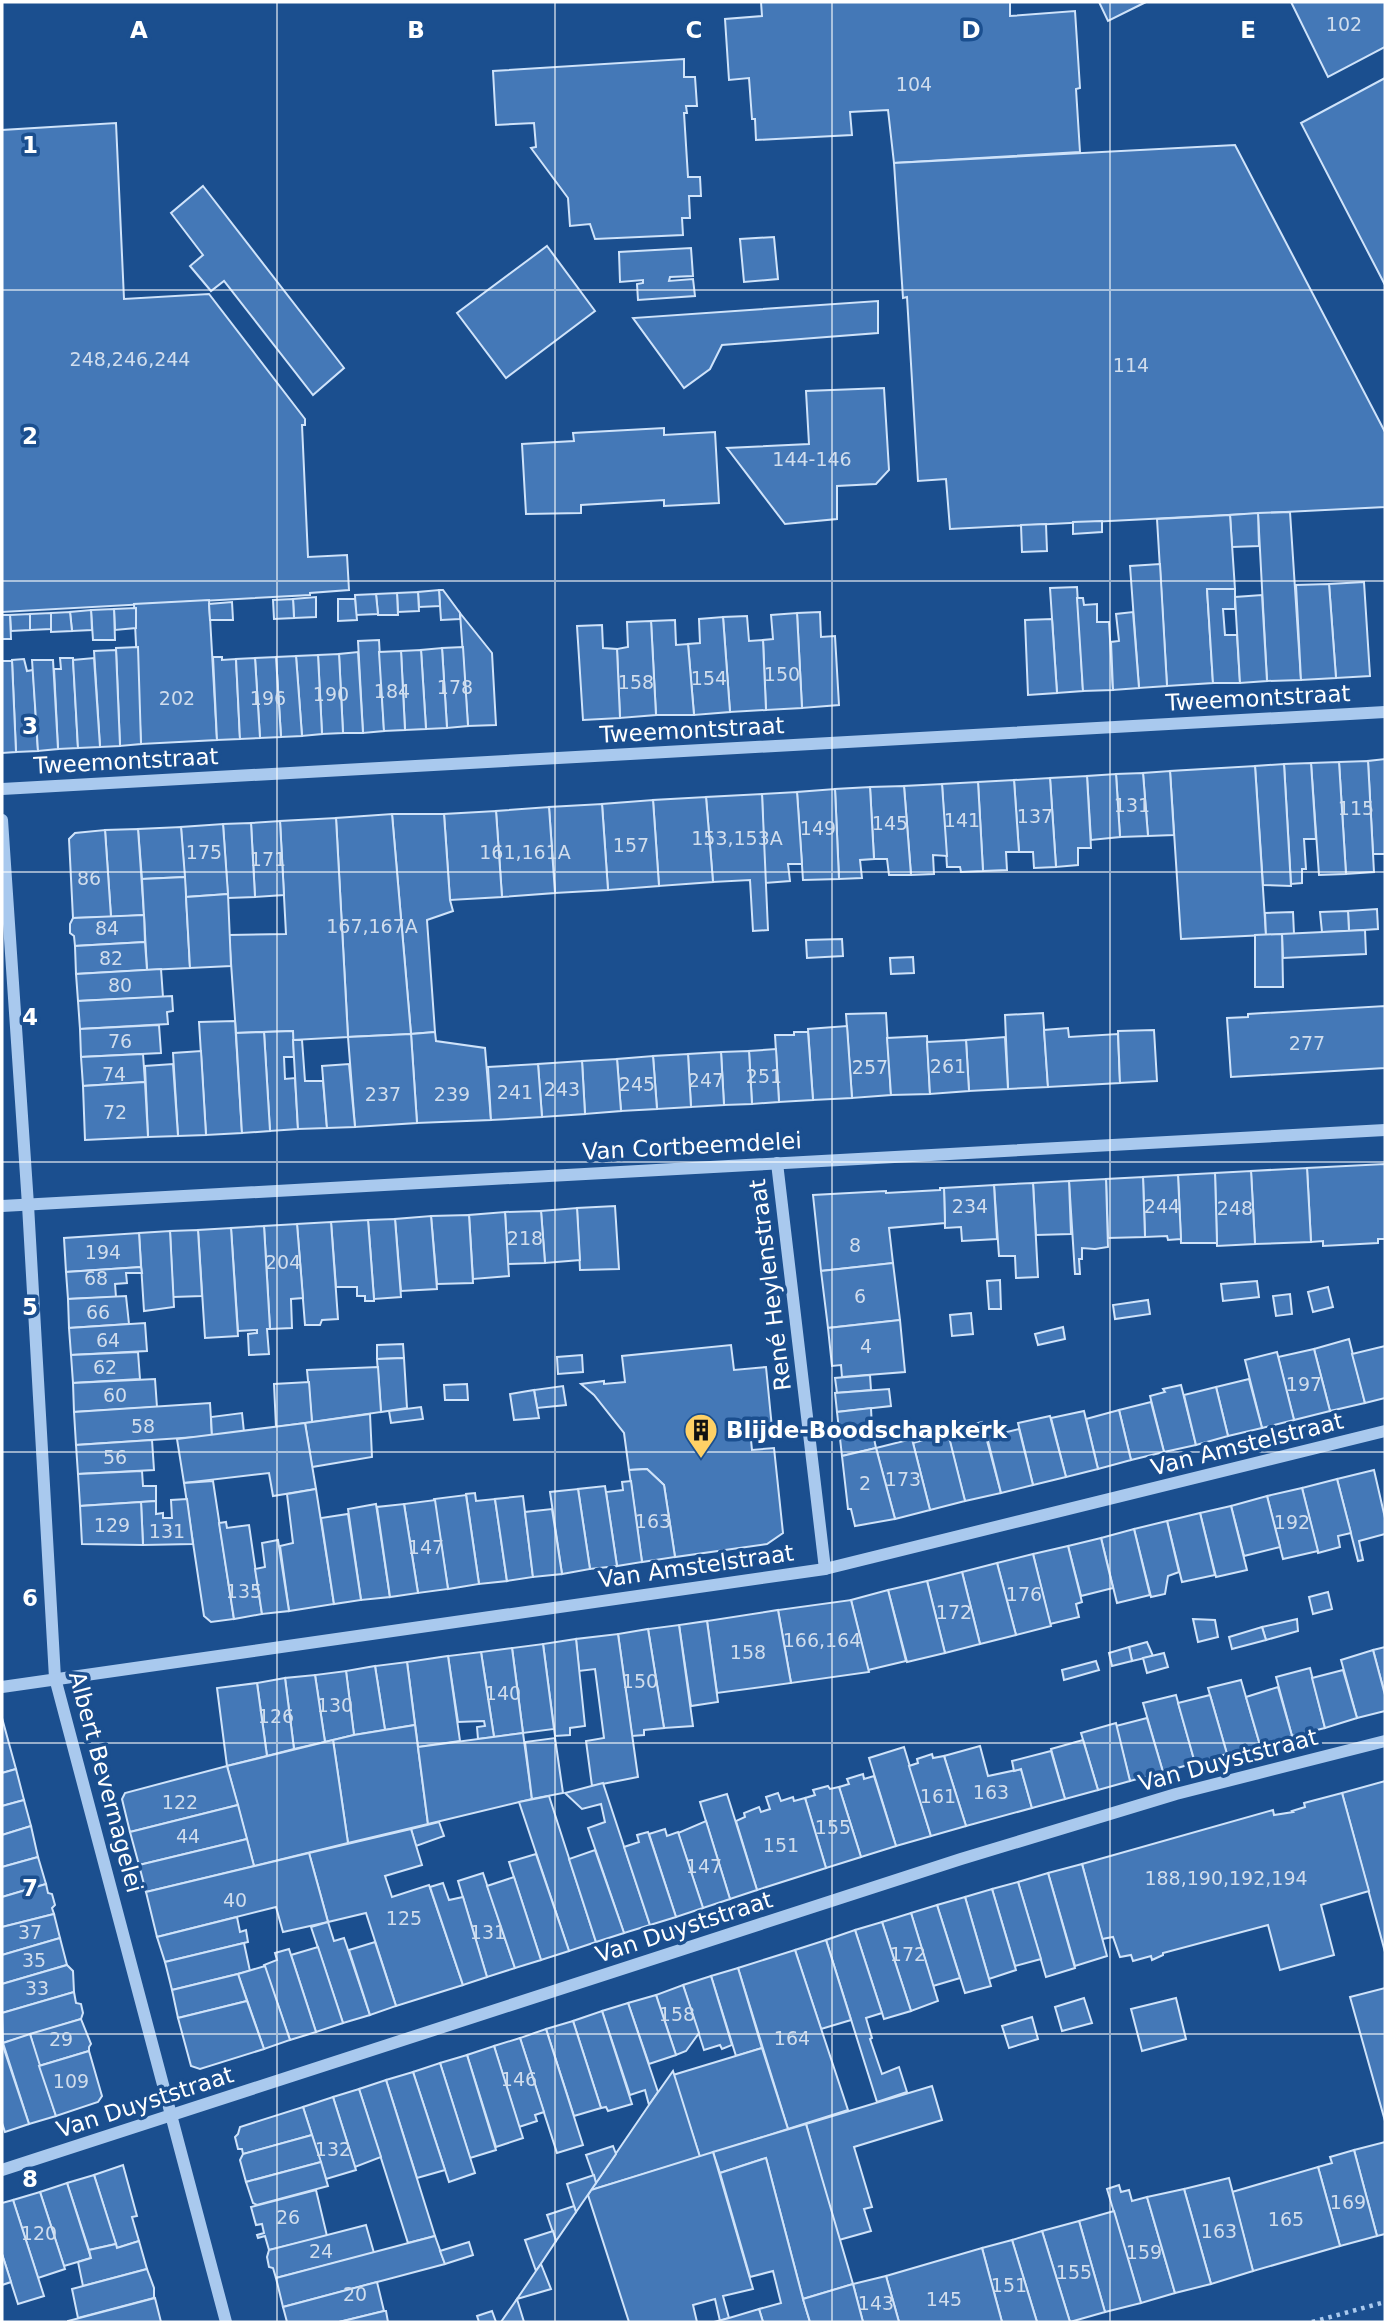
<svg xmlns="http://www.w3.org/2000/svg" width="1387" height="2324" viewBox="0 0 1387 2324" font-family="'DejaVu Sans',sans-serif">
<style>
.building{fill:#4478b7;stroke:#cfe3fa;stroke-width:2}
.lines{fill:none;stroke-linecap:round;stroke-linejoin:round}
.path{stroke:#a9c9ee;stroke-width:4.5;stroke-dasharray:3.5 5;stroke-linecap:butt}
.minor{stroke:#a9c9ee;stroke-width:12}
.grid{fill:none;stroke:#fff;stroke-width:2;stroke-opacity:0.55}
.labels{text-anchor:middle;stroke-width:7;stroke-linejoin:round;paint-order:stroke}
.number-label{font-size:19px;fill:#d0dded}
.street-label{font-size:23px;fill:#fff;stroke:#1b4f8f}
.poi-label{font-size:23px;font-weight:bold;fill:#fff;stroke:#1b4f8f;text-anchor:start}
.grid-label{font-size:23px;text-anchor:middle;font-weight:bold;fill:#fff;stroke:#1b4f8f;stroke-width:7;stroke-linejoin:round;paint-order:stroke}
</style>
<rect width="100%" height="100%" fill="#1b4f8f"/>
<!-- building -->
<g class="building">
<polygon points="761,2 1010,2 1010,16 1075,11 1080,88 1076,89 1080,152 894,163 888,110 850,112 852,135 756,140 755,119 752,119 749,78 729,80 725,19 762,16"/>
<polygon points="1099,2 1146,2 1108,21"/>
<polygon points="1291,2 1385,2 1385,47 1328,77"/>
<polygon points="684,59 684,77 695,77 697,106 686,106 687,113 684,113 688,177 700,177 701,196 689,196 690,218 682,218 683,235 595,239 590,224 570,226 568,198 531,148 536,147 534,123 496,125 493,71"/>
<polygon points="1385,78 1385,285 1301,123"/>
<polygon points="116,123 124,299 209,294 305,419 305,425 302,425 308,557 347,555 349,590 310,593 310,595 2,612 2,130"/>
<polygon points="1235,145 1385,432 1385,507 950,529 946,479 918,481 907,297 903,298 894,163"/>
<polygon points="203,186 344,368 313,395 224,281 211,291 190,266 203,255 171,213"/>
<polygon points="774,237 778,279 744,282 740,239"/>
<polygon points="547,246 595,311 506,378 457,313"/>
<polygon points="691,248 693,276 670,277 669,281 693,279 695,296 638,300 637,284 643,283 643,280 620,282 619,252"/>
<polygon points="878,301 878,333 722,345 710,369 684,388 633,318"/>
<polygon points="884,388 889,470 876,484 837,486 837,519 785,524 727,448 809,444 806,391"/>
<polygon points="664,428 664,435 715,432 719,503 664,506 664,500 581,505 581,513 526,514 522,444 574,441 573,433"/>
<polygon points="1290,512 1301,680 1267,681 1258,513"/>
<polygon points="1258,513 1259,546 1232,547 1230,515"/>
<polygon points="1230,515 1235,589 1207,589 1213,683 1167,686 1157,519"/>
<polygon points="1102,521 1102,532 1073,534 1073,522"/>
<polygon points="1046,524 1047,551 1022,552 1021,525"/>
<polygon points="1160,564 1167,686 1139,688 1130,566"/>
<polygon points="1364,582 1370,676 1336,678 1329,584"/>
<polygon points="1329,584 1336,678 1301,680 1296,585"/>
<polygon points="1077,587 1083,691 1057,693 1050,588"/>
<polygon points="1207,589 1235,589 1235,609 1223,609 1225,635 1237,635 1240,683 1213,683"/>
<polygon points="439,590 443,590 460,613 460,619 441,620"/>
<polygon points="439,590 440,606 419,607 418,592"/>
<polygon points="418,592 419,611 398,612 397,593"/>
<polygon points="397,593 398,615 378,615 376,594"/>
<polygon points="376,594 378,614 356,615 355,595"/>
<polygon points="1262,595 1267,681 1240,683 1235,597"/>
<polygon points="316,597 316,617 294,618 293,599"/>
<polygon points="1077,598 1083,598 1084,605 1097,604 1097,622 1109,622 1113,690 1083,691"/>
<polygon points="293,599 294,618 274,619 273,600"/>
<polygon points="338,599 355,599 357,620 338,621"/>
<polygon points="209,600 217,740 141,744 134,604"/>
<polygon points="232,602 233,620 210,620 209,604"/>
<polygon points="136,608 136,628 115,630 114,609"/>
<polygon points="114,609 115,640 93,640 91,610"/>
<polygon points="91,610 92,630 72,631 70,612"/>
<polygon points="70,612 72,631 51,632 51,613"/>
<polygon points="820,612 821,637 835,636 839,705 802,708 797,613"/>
<polygon points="1133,612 1139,688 1113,690 1111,642 1119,641 1116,614"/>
<polygon points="51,613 51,629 30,630 30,614"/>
<polygon points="460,613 492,653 496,725 468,726"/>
<polygon points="797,613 802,708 766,710 763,640 773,639 771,615"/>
<polygon points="30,614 30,630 11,631 10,615"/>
<polygon points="2,615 10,615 11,639 2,639"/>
<polygon points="747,616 749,641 763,640 766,710 730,712 723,617"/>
<polygon points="723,617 730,712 694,715 688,644 700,643 699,619"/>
<polygon points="1052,619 1057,693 1028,695 1025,620"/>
<polygon points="675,620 676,645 688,644 694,715 656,715 651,621"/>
<polygon points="651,621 656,715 620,718 617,649 628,647 627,622"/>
<polygon points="602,625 603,648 617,649 620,718 583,720 577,626"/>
<polygon points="379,640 384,731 363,733 358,641"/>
<polygon points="138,647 141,744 120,746 116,648"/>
<polygon points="463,647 468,726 447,728 442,648"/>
<polygon points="442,648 447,728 426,729 421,650"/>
<polygon points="116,650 120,746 100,747 94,651"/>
<polygon points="421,650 426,729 405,730 401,651"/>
<polygon points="401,651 405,730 384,731 379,652"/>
<polygon points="358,652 363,733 343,733 339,654"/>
<polygon points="339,654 343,733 322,734 318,655"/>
<polygon points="318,655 322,734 302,736 296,656"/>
<polygon points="296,656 302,736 281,737 276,657"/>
<polygon points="213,657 222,657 222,660 236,659 240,739 217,740"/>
<polygon points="276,657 281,737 260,738 255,658"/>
<polygon points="60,658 73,658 78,748 58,749 54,669 61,669"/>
<polygon points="94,658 100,747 78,748 73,660"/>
<polygon points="255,658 260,738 240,739 236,659"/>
<polygon points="24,659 27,671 33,670 38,751 16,752 12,660"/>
<polygon points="32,660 53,660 58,749 38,751"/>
<polygon points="2,661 12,661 16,752 2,753"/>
<polygon points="1385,759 1385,854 1373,854 1368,761"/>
<polygon points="1368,761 1374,872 1346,874 1339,762"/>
<polygon points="1339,762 1346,874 1319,875 1311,763"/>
<polygon points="1311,763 1316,839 1304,839 1306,869 1302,869 1302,883 1291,884 1284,764"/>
<polygon points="1284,764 1291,886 1263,885 1255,766"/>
<polygon points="1255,766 1266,935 1181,939 1170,771"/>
<polygon points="1170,771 1174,835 1148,836 1143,773"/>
<polygon points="1143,773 1148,836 1120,837 1116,774"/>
<polygon points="1116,774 1120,837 1091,840 1087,776"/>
<polygon points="1087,776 1091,848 1078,848 1078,865 1056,867 1050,778"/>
<polygon points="1050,778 1056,867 1034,868 1033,852 1019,852 1014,780"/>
<polygon points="1014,780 1019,852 1006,852 1007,870 983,871 978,782"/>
<polygon points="978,782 983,871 961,872 960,867 947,867 942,784"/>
<polygon points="942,784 947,856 933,855 934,874 911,875 904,786"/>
<polygon points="904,786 911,875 889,875 887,859 874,859 870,787"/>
<polygon points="870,787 874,859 860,860 862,878 839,879 835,789"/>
<polygon points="835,789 839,879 803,880 797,792"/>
<polygon points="797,792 802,864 788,864 790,881 765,883 762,794"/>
<polygon points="762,794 768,930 753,931 750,880 713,882 706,797"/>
<polygon points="706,797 713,882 659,886 653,800"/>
<polygon points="653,800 659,886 608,890 602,804"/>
<polygon points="602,804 608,890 555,893 549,807"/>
<polygon points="549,807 555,893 502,897 496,811"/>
<polygon points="496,811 502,897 450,900 444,814"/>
<polygon points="392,814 444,814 450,900 453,911 427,920 435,1032 411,1034"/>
<polygon points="392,814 411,1034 348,1037 336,818"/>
<polygon points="336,818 348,1037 293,1040 293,1031 236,1033 229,935 286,934 280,821"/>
<polygon points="280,821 284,895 255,897 251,823"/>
<polygon points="251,823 255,897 228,898 223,824"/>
<polygon points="223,824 228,894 186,897 181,827"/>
<polygon points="181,827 185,877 142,879 138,829"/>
<polygon points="138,829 144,915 111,917 105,830"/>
<polygon points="105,830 111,917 73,918 69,839 75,833"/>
<polygon points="185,877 190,968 147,970 142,879"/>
<polygon points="228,894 231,966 190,968 186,897"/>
<polygon points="1377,909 1378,929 1349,931 1348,911"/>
<polygon points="1348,911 1349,931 1322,932 1320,912"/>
<polygon points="1293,912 1294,934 1266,935 1265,913"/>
<polygon points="144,915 145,942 75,946 74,936 70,933 70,924 73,918"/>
<polygon points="1365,930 1366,954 1283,958 1282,934"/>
<polygon points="1282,934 1283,987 1255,987 1255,935"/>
<polygon points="842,939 843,956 807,958 806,940"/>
<polygon points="145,942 147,970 76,974 75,946"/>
<polygon points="913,957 914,973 891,974 890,958"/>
<polygon points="161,969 163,997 78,1001 76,974"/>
<polygon points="172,996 173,1011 167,1012 168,1024 80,1029 78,1001"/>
<polygon points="1385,1006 1385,1068 1231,1077 1227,1018 1248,1017 1248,1014"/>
<polygon points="886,1013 891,1095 852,1098 846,1014"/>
<polygon points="1043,1013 1048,1087 1008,1089 1005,1015"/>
<polygon points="235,1021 242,1133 206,1135 199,1022"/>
<polygon points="159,1025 161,1053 81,1057 80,1029"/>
<polygon points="847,1026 852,1098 813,1100 808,1029"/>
<polygon points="1068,1028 1069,1037 1118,1034 1120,1083 1048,1087 1044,1030"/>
<polygon points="1154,1030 1157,1081 1120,1083 1118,1031"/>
<polygon points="293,1031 294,1057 284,1057 285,1079 295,1078 298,1129 270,1131 264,1032"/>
<polygon points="264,1032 270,1131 242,1133 236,1033"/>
<polygon points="435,1032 436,1041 485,1048 491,1120 417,1123 411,1034"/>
<polygon points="794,1032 808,1032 813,1100 779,1102 775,1035 794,1035"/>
<polygon points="411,1034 417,1123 355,1127 348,1037"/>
<polygon points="927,1036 930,1094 891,1095 887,1038"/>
<polygon points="1005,1037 1008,1089 969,1091 966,1040"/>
<polygon points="293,1040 302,1040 305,1081 323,1081 327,1128 298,1129"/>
<polygon points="966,1040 969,1091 930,1094 927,1042"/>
<polygon points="776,1049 779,1102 752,1104 749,1051"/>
<polygon points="201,1051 206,1135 178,1136 173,1053"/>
<polygon points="749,1051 752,1104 724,1105 721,1052"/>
<polygon points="721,1052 724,1105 691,1107 688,1054"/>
<polygon points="143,1054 145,1082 83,1086 81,1057"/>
<polygon points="688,1054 691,1107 657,1109 653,1056"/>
<polygon points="653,1056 657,1109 621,1111 617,1059"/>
<polygon points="617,1059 621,1111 585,1114 582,1061"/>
<polygon points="582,1061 585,1114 542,1117 538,1064"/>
<polygon points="173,1064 178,1136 148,1137 145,1066"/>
<polygon points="349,1064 355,1127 327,1128 322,1066"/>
<polygon points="538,1064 542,1117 491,1120 488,1067"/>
<polygon points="145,1082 148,1137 85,1140 83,1086"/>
<polygon points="1385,1164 1385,1239 1378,1239 1378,1243 1323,1246 1323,1241 1311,1242 1307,1168"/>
<polygon points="1307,1168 1311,1242 1255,1244 1251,1171"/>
<polygon points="1251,1171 1255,1244 1217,1246 1215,1173"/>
<polygon points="1215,1173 1217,1243 1181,1243 1178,1175"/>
<polygon points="1178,1175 1181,1239 1168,1240 1167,1236 1145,1237 1143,1177"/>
<polygon points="1143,1177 1145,1237 1108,1238 1106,1179"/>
<polygon points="1106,1179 1108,1247 1095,1249 1082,1248 1082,1259 1079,1259 1080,1274 1075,1274 1069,1181"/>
<polygon points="1069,1181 1071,1234 1036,1235 1033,1183"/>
<polygon points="1033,1183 1038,1277 1016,1278 1015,1256 999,1256 994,1185"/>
<polygon points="994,1185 997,1239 962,1241 961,1227 945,1228 944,1188"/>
<polygon points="940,1188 944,1188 945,1223 889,1228 893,1263 821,1271 813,1195 886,1191 886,1193 940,1190"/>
<polygon points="615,1206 619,1269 580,1270 577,1208"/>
<polygon points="577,1208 580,1260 545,1263 541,1211"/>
<polygon points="541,1211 545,1263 508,1264 505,1212"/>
<polygon points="505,1212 509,1276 473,1279 469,1215"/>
<polygon points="469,1215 473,1283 437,1284 431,1216"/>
<polygon points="431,1216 437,1289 401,1291 395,1219"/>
<polygon points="395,1219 401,1297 374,1299 368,1220"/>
<polygon points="368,1220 374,1299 374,1301 365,1301 365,1296 357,1296 357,1287 336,1287 331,1222"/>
<polygon points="331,1222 338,1319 322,1320 320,1325 305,1325 297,1224"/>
<polygon points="297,1224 303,1298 291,1299 292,1328 270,1329 264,1226"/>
<polygon points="264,1226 270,1329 267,1329 269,1354 249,1355 248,1334 257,1333 257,1330 238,1331 231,1228"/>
<polygon points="231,1228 238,1336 205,1338 198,1230"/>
<polygon points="198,1230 202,1296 173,1297 170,1231"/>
<polygon points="170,1231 174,1307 144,1311 139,1233"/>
<polygon points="139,1233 141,1267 66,1272 64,1238"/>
<polygon points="893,1263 900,1320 828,1328 821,1271"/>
<polygon points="141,1267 142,1273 126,1273 127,1283 115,1284 116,1297 68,1299 66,1272"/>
<polygon points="1000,1280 1001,1309 989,1309 987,1281"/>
<polygon points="1257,1281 1259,1297 1223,1301 1221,1284"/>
<polygon points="1328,1287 1333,1307 1313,1312 1308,1292"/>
<polygon points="1290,1294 1292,1314 1276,1316 1273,1296"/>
<polygon points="126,1296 129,1324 69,1328 68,1299"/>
<polygon points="1148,1300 1150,1314 1115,1319 1113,1305"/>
<polygon points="971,1313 973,1334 952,1336 950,1315"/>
<polygon points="900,1320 905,1372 842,1377 841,1365 832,1366 828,1328"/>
<polygon points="145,1323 147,1351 71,1355 69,1328"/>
<polygon points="1063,1327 1065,1339 1038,1345 1035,1334"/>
<polygon points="1349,1339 1365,1403 1330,1411 1314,1349"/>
<polygon points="403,1344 404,1358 377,1359 377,1345"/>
<polygon points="731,1345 734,1370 766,1367 772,1428 750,1430 752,1450 774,1448 783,1533 767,1544 675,1557 664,1485 647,1469 629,1470 624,1433 594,1395 581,1384 604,1381 604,1384 625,1382 622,1356"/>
<polygon points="1385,1346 1385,1398 1365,1403 1352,1354"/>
<polygon points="1314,1349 1330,1411 1294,1420 1278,1357"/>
<polygon points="138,1352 140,1379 73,1383 71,1355"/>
<polygon points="1277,1352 1294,1420 1262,1428 1245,1360"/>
<polygon points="582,1355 583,1372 558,1374 557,1357"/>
<polygon points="404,1358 407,1408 381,1412 377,1359"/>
<polygon points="378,1367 381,1412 312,1422 307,1370"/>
<polygon points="870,1375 871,1390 837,1393 835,1378"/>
<polygon points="155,1379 157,1407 74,1412 73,1383"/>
<polygon points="1249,1379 1262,1428 1228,1436 1216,1387"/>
<polygon points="309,1382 312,1422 276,1427 274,1384"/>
<polygon points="467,1384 468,1400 445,1400 444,1385"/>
<polygon points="1181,1385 1196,1445 1164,1452 1150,1396 1165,1392 1163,1389"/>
<polygon points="563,1386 566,1405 537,1408 534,1390"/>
<polygon points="1216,1387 1228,1436 1196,1445 1184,1395"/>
<polygon points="889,1389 891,1406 837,1412 835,1393"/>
<polygon points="534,1390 539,1418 514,1420 510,1394"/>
<polygon points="1151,1402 1164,1452 1131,1460 1119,1410"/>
<polygon points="210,1403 212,1436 76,1445 74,1412"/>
<polygon points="421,1407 423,1419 391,1423 389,1411"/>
<polygon points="871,1408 872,1429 876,1448 842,1456 837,1412"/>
<polygon points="1119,1410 1131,1460 1098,1469 1086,1419"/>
<polygon points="1084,1411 1098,1469 1066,1477 1051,1418"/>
<polygon points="242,1413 244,1432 212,1436 211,1417"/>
<polygon points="370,1414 372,1457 312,1467 305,1423"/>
<polygon points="1050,1416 1066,1477 1033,1485 1018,1423"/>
<polygon points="982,1422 1001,1493 965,1501 947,1431"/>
<polygon points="305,1423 316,1489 273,1496 269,1473 184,1483 177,1439"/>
<polygon points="1019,1429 1033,1485 1001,1493 987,1437"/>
<polygon points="948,1433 965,1501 930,1510 913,1443"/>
<polygon points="912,1439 930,1510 895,1519 876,1448"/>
<polygon points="152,1440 154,1470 78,1474 76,1445"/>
<polygon points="876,1448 895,1519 855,1526 851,1509 848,1509 842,1456"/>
<polygon points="647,1469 664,1485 675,1557 642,1562 629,1470"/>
<polygon points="1374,1470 1385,1518 1385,1534 1359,1541 1363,1560 1358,1561 1337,1479"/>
<polygon points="142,1471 143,1486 156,1486 156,1501 80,1506 78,1474"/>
<polygon points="1337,1479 1351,1533 1338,1536 1340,1547 1318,1553 1302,1488"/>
<polygon points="213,1481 234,1619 211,1622 204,1616 184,1483"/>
<polygon points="631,1481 642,1562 617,1566 606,1492 623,1490 622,1482"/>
<polygon points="605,1486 617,1566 590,1569 578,1489"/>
<polygon points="1302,1488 1318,1551 1283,1559 1267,1496"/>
<polygon points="316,1489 334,1604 289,1611 280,1546 293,1543 287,1494"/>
<polygon points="578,1489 590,1569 562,1574 550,1492"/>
<polygon points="475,1493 476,1501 495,1499 507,1581 479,1584 466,1494"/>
<polygon points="466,1495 479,1584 448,1589 434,1499"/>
<polygon points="523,1496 533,1577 507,1581 495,1499"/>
<polygon points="1267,1496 1280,1547 1244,1556 1231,1506"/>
<polygon points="187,1499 193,1544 143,1545 141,1502 156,1501 156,1514 163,1513 163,1518 172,1518 171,1500"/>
<polygon points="435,1500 448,1589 418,1593 404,1504"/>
<polygon points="141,1502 143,1545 82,1544 80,1506"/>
<polygon points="376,1504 390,1597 361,1600 348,1509"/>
<polygon points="404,1504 418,1593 390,1597 377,1507"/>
<polygon points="1231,1506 1247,1570 1216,1577 1200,1513"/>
<polygon points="552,1509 562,1574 533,1577 525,1512"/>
<polygon points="1200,1513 1215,1575 1182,1582 1167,1521"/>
<polygon points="348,1514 361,1600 334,1604 321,1518"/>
<polygon points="1167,1521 1179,1572 1168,1576 1165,1594 1151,1597 1134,1529"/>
<polygon points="226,1522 227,1528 249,1525 262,1614 234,1619 219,1523"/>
<polygon points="1134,1529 1150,1595 1117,1603 1101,1538"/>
<polygon points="1101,1538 1113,1588 1081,1596 1068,1546"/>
<polygon points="278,1540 289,1611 262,1614 255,1569 265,1567 262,1543"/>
<polygon points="1068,1546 1082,1602 1076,1604 1079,1617 1050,1624 1033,1554"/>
<polygon points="1033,1554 1051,1626 1016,1635 997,1563"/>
<polygon points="997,1563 1016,1635 980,1644 962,1572"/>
<polygon points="962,1572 980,1644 945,1653 927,1581"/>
<polygon points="927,1581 945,1653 907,1662 888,1590"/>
<polygon points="888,1590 906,1661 868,1670 851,1600"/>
<polygon points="1328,1592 1332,1609 1313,1614 1309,1597"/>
<polygon points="851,1600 869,1672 791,1683 778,1610"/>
<polygon points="778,1610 791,1683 717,1693 707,1621"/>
<polygon points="1193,1619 1215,1620 1218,1637 1198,1642"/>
<polygon points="1297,1619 1298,1631 1266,1640 1262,1627"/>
<polygon points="707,1621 718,1702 691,1706 679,1625"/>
<polygon points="679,1625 693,1726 664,1728 648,1629"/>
<polygon points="1262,1627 1266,1640 1232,1649 1229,1637"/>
<polygon points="648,1629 664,1728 644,1730 644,1735 632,1736 618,1634"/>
<polygon points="618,1634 638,1777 592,1786 586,1741 604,1738 595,1669 579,1671 576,1639"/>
<polygon points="576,1639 585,1726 570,1728 570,1735 555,1736 543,1644"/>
<polygon points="1147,1642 1153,1656 1132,1661 1129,1647"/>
<polygon points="543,1644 554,1729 523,1733 512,1648"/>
<polygon points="1129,1647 1132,1661 1112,1666 1109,1653"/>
<polygon points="1385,1647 1385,1695 1373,1650"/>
<polygon points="512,1648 523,1733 494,1737 481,1652"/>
<polygon points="1373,1650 1385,1695 1385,1711 1357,1718 1341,1660"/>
<polygon points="481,1652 494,1737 478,1739 477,1727 485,1726 484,1721 458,1722 448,1656"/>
<polygon points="1164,1653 1168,1667 1147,1673 1143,1658"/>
<polygon points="448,1656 460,1741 418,1747 407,1662"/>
<polygon points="1096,1661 1099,1670 1064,1680 1062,1670"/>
<polygon points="407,1662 415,1725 385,1730 375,1666"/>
<polygon points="375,1666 385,1730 354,1735 346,1671"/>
<polygon points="1310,1668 1325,1728 1292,1736 1276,1677"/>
<polygon points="1343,1670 1357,1718 1325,1728 1312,1678"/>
<polygon points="346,1671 354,1735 325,1742 315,1675"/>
<polygon points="315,1675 325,1742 294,1749 285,1678"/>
<polygon points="285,1678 294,1749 267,1756 257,1683"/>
<polygon points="1241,1680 1260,1745 1227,1754 1208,1688"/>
<polygon points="257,1683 267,1756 227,1766 217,1688"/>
<polygon points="1278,1687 1292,1736 1260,1745 1246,1697"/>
<polygon points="1176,1695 1195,1763 1163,1772 1143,1703"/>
<polygon points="1210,1695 1227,1754 1195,1763 1178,1703"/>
<polygon points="2,1718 16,1769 2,1773"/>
<polygon points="1147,1718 1163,1772 1130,1781 1116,1726"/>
<polygon points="1116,1723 1130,1781 1098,1790 1081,1733"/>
<polygon points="415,1725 428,1824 348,1843 333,1740 354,1735"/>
<polygon points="523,1733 532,1799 428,1824 418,1747"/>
<polygon points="555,1738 563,1793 532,1799 525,1742"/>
<polygon points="333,1740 348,1843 254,1866 227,1766"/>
<polygon points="1083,1740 1098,1790 1065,1799 1051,1749"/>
<polygon points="980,1746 988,1776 1021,1769 1032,1808 966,1826 944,1756"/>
<polygon points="904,1747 931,1836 896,1846 869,1758"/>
<polygon points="1051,1751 1065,1799 1032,1808 1021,1769 1014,1771 1012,1761"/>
<polygon points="932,1754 933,1758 944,1756 966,1826 931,1836 909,1766 918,1763 917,1759"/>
<polygon points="227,1766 238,1805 130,1832 122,1799 125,1793"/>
<polygon points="16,1769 24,1800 2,1806 2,1773"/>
<polygon points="863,1774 864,1779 874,1776 896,1846 861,1857 839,1787 849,1784 847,1779"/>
<polygon points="1385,1781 1385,1952 1342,1793"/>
<polygon points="603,1783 650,1925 624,1933 588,1828 605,1822 601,1804 582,1809 565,1793"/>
<polygon points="828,1786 830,1789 839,1787 861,1857 826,1868 805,1798 815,1795 813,1790"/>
<polygon points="778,1793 781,1801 793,1797 794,1801 805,1798 826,1868 757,1890 736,1821 745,1817 744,1813 759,1807 761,1812 770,1809 766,1797"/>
<polygon points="1342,1793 1369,1891 1321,1905 1334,1955 1280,1970 1268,1925 1163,1953 1163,1955 1152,1960 1151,1956 1133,1961 1131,1955 1120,1957 1113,1937 1102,1939 1082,1864 1273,1810 1274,1815 1293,1812 1292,1811 1305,1807 1304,1803"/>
<polygon points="727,1794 757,1890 730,1899 700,1802"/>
<polygon points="549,1796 596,1942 569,1951 519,1802"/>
<polygon points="24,1800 31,1826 2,1835 2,1806"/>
<polygon points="238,1805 247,1839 139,1865 130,1832"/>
<polygon points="706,1821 730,1899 703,1908 678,1833"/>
<polygon points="439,1822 444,1836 416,1846 411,1829"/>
<polygon points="31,1826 38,1857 2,1867 2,1835"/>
<polygon points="411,1829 422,1865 385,1876 392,1897 429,1885 463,1985 396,2006 366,1913 328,1922 309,1853"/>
<polygon points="665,1829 667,1836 678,1832 703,1908 676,1917 649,1834"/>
<polygon points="648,1832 676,1917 650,1925 624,1847 639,1842 637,1835"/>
<polygon points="247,1839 254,1866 146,1892 139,1865"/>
<polygon points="595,1850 624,1933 596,1942 569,1859"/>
<polygon points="309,1853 328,1922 283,1932 276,1907 157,1937 146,1892"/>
<polygon points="536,1854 569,1951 541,1960 509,1862"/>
<polygon points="38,1857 46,1884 2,1897 2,1867"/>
<polygon points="1082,1864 1107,1956 1075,1966 1048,1873"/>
<polygon points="483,1873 515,1968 487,1977 458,1881"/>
<polygon points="1048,1873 1075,1968 1046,1977 1018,1882"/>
<polygon points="514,1877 541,1960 515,1968 487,1886"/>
<polygon points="1018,1882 1041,1959 1015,1966 992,1889"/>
<polygon points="443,1883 449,1900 463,1897 487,1977 463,1985 430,1887"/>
<polygon points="46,1884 48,1893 52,1894 55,1905 52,1908 54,1914 2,1927 2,1897"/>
<polygon points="992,1889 1016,1970 989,1979 965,1897"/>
<polygon points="965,1897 991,1986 965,1993 937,1905"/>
<polygon points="937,1905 960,1978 933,1986 911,1913"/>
<polygon points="911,1913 938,2001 911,2011 882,1922"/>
<polygon points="54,1914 60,1938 2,1955 2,1927"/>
<polygon points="237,1917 240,1932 246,1930 248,1942 165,1962 157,1937"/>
<polygon points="328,1922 334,1941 344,1938 370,2015 343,2023 311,1927"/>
<polygon points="882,1922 911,2011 884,2019 855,1930"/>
<polygon points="855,1930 882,2013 866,2018 872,2038 870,2039 882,2074 899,2067 907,2092 877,2102 826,1940"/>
<polygon points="60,1938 67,1965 2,1984 2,1955"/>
<polygon points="826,1940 851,2020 821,2029 795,1950"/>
<polygon points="375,1942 396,2006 370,2015 349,1950"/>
<polygon points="244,1943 250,1971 172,1990 165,1962"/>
<polygon points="318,1947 343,2023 316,2032 291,1955"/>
<polygon points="289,1949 316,2032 290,2040 264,1965 277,1960 275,1953"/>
<polygon points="795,1950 848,2110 788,2129 738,1968"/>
<polygon points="67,1965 73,1971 74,1992 2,2013 2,1984"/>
<polygon points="265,1966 290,2040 264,2049 238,1974"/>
<polygon points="738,1968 762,2048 736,2056 711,1976"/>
<polygon points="238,1974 247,2001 178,2018 172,1990"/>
<polygon points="711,1976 732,2045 722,2049 720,2045 704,2050 683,1985"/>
<polygon points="683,1985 699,2033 686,2051 676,2055 656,1995"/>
<polygon points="1385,1988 1385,2121 1350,1997"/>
<polygon points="74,1992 76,2003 81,2004 83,2013 81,2019 3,2043 2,2013"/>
<polygon points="656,1995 676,2055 649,2064 628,2003"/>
<polygon points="1084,1998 1092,2023 1062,2031 1055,2007"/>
<polygon points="1176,1998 1186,2039 1142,2051 1131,2009"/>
<polygon points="247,2001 264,2049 200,2069 191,2066 178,2018"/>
<polygon points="628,2003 658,2092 649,2105 645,2090 630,2095 602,2011"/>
<polygon points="602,2011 632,2104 608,2111 606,2107 601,2108 573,2021"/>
<polygon points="1032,2017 1038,2039 1009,2048 1002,2026"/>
<polygon points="81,2019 91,2044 89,2047 89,2051 39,2066 30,2034"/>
<polygon points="573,2021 601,2108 574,2116 546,2029"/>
<polygon points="546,2029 583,2145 557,2153 520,2038"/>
<polygon points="30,2034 56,2116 29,2124 3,2043"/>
<polygon points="520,2038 544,2112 535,2115 537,2121 519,2127 494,2046"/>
<polygon points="2,2043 29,2124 5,2132 2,2123"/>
<polygon points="494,2046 523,2138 496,2147 467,2055"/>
<polygon points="762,2048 788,2129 700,2157 673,2075"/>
<polygon points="89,2051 102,2096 98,2102 56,2116 39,2066"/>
<polygon points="467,2055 496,2150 470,2158 440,2063"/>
<polygon points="440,2063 475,2173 449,2182 413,2072"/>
<polygon points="673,2071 700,2157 591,2190 649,2105"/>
<polygon points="413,2072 445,2170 417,2178 386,2080"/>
<polygon points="386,2080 435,2236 408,2243 359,2089"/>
<polygon points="932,2086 942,2120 854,2147 872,2207 864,2209 871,2231 839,2240 806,2124"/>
<polygon points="359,2089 381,2157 355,2167 333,2097"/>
<polygon points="333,2097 356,2170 326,2179 303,2107"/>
<polygon points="303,2107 312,2135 243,2154 242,2149 238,2149 235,2137 238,2134 240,2127"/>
<polygon points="806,2124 853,2284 803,2299 766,2158 720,2173 713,2152"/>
<polygon points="312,2135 321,2162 246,2182 240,2160 243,2154"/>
<polygon points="1385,2142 1385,2234 1377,2236 1354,2150"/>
<polygon points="613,2146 616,2154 596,2183 586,2155"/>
<polygon points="1354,2150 1377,2236 1340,2246 1318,2167 1332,2163 1330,2157"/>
<polygon points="713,2152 753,2289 723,2296 729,2318 720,2321 715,2299 693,2305 697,2322 629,2322 588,2195 591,2190"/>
<polygon points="766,2158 803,2299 810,2322 763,2322 759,2309 781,2303 773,2271 750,2277 720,2173"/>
<polygon points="321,2162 328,2186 257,2205 253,2203 246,2182"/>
<polygon points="123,2165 137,2216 132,2217 139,2241 117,2248 94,2175"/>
<polygon points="1318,2167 1340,2246 1253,2271 1232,2192"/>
<polygon points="94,2175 116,2244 89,2250 67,2183"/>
<polygon points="594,2175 596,2183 576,2212 567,2184"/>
<polygon points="1229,2178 1253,2271 1211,2284 1184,2189"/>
<polygon points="67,2183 91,2258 64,2266 40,2192"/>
<polygon points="1119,2185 1121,2192 1129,2190 1132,2201 1147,2197 1175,2293 1141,2303 1107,2189"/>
<polygon points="1184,2189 1211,2284 1175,2293 1147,2197"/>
<polygon points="316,2190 327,2236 269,2250 265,2236 258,2238 257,2235 264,2233 262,2224 256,2225 251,2207"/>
<polygon points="40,2192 65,2269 38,2278 13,2200"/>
<polygon points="13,2200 44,2296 18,2304 2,2254 2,2203"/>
<polygon points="574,2206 576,2212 556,2241 547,2215"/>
<polygon points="1114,2211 1141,2303 1105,2312 1079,2221"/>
<polygon points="1079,2221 1105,2312 1070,2322 1042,2231"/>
<polygon points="366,2225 374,2253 276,2278 273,2268 269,2267 267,2257 269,2250"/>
<polygon points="553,2231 556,2241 536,2271 525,2240"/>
<polygon points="1042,2231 1070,2322 1037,2322 1012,2240"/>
<polygon points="435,2236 445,2264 283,2307 276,2278"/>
<polygon points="1012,2240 1037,2322 1002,2322 982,2248"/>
<polygon points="139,2241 147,2269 83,2286 78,2262 91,2258 89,2250 116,2244 117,2248"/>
<polygon points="469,2242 473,2255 445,2264 440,2251"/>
<polygon points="982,2248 1002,2322 899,2322 886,2276"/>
<polygon points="2,2254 11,2282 2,2285"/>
<polygon points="541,2264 551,2289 517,2299 536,2271"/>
<polygon points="147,2269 154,2288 154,2298 78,2318 72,2289"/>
<polygon points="886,2276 899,2322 863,2322 853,2284"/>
<polygon points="377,2282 384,2311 339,2322 287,2322 283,2307"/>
<polygon points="853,2284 863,2322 810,2322 803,2299"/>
<polygon points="155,2298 161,2322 68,2322 68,2321"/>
<polygon points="517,2299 524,2322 501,2322"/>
<polygon points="759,2309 763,2322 714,2322 729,2318"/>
<polygon points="384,2311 386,2311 388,2322 339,2322"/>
<polygon points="492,2311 496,2322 479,2322 477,2316"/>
</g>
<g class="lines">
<!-- path -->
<polyline class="path" points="1312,2322 1385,2302"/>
<!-- minor -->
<g class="minor">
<polyline points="2,789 1385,712"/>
<polyline points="2,820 28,1205 55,1678 226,2322"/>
<polyline points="777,1163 825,1569"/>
<polyline points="2,1206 1385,1130"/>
<polyline points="2,1687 825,1569 1385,1431"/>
<polyline points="2,2170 961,1859 1176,1794 1385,1741"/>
</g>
</g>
<!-- grid -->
<path class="grid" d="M277,2v2320M555,2v2320M832,2v2320M1110,2v2320M2,290h1383M2,581h1383M2,872h1383M2,1162h1383M2,1452h1383M2,1743h1383M2,2034h1383"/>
<!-- icons -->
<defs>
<symbol id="building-pin" viewBox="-11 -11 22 30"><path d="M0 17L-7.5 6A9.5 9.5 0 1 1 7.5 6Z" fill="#ffd166" stroke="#1b4f8f"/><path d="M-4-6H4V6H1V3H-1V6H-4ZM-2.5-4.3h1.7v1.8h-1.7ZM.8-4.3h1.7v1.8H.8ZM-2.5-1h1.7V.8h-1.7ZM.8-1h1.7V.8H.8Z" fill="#111"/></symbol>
</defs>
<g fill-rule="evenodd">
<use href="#building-pin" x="682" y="1411" width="38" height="52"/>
</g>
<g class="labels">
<!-- number labels -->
<g class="number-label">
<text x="1344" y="31">102</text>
<text x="914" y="91">104</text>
<text x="130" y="366">248,246,244</text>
<text x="1131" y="372">114</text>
<text x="812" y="466">144-146</text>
<text x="782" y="681">150</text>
<text x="709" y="685">154</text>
<text x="636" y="689">158</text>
<text x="455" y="694">178</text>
<text x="392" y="698">184</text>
<text x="331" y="701">190</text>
<text x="177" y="705">202</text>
<text x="268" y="705">196</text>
<text x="1132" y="812">131</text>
<text x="1356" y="815">115</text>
<text x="1035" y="823">137</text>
<text x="962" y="827">141</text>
<text x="890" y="830">145</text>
<text x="818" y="835">149</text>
<text x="737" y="845">153,153A</text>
<text x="631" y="852">157</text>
<text x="204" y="859">175</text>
<text x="525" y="859">161,161A</text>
<text x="268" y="866">171</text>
<text x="89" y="885">86</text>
<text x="372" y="933">167,167A</text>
<text x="107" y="935">84</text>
<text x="111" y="965">82</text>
<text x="120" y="992">80</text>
<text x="120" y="1048">76</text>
<text x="1307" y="1050">277</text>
<text x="948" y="1073">261</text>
<text x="870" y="1074">257</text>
<text x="114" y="1081">74</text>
<text x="764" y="1083">251</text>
<text x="706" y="1087">247</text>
<text x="637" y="1091">245</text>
<text x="562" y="1096">243</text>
<text x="515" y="1099">241</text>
<text x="383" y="1101">237</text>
<text x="452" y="1101">239</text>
<text x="115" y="1119">72</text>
<text x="970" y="1213">234</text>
<text x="1162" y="1213">244</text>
<text x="1235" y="1215">248</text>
<text x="525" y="1245">218</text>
<text x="855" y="1252">8</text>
<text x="103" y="1259">194</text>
<text x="283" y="1269">204</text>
<text x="96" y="1285">68</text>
<text x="860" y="1303">6</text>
<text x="98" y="1319">66</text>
<text x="108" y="1347">64</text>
<text x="866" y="1353">4</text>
<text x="105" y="1374">62</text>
<text x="1304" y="1391">197</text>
<text x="115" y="1402">60</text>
<text x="143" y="1433">58</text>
<text x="115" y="1464">56</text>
<text x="903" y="1486">173</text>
<text x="865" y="1490">2</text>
<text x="653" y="1528">163</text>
<text x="1292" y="1529">192</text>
<text x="112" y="1532">129</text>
<text x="167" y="1538">131</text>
<text x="426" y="1554">147</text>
<text x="244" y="1598">135</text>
<text x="1024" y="1601">176</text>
<text x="954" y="1619">172</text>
<text x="822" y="1647">166,164</text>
<text x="748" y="1659">158</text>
<text x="640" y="1688">150</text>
<text x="503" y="1700">140</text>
<text x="335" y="1712">130</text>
<text x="276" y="1723">126</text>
<text x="991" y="1799">163</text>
<text x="938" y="1803">161</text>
<text x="180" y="1809">122</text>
<text x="833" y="1834">155</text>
<text x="188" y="1843">44</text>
<text x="781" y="1852">151</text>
<text x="704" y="1873">147</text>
<text x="1226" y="1885">188,190,192,194</text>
<text x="235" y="1907">40</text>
<text x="404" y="1925">125</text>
<text x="30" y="1939">37</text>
<text x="488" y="1939">131</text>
<text x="908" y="1961">172</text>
<text x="34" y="1967">35</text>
<text x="37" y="1995">33</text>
<text x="677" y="2021">158</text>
<text x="792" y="2045">164</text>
<text x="61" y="2046">29</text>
<text x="519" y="2086">146</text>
<text x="71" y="2088">109</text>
<text x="333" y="2156">132</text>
<text x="1348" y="2209">169</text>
<text x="288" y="2224">26</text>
<text x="1286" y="2226">165</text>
<text x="1219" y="2238">163</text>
<text x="39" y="2240">120</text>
<text x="321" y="2258">24</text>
<text x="1144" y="2259">159</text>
<text x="1074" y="2279">155</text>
<text x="1009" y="2292">151</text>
<text x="355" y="2301">20</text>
<text x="944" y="2306">145</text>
<text x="876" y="2310">143</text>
</g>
<!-- street labels -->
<g class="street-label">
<text transform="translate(1258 698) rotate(-3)" y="8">Tweemontstraat</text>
<text transform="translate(692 730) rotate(-3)" y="8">Tweemontstraat</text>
<text transform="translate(126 761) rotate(-3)" y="8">Tweemontstraat</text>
<text transform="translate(692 1146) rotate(-3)" y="8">Van Cortbeemdelei</text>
<text transform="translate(770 1285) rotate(-97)" y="8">René Heylenstraat</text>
<text transform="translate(1247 1444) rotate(-14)" y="8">Van Amstelstraat</text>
<text transform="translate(696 1566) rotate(-8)" y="8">Van Amstelstraat</text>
<text transform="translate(1228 1760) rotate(-15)" y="8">Van Duyststraat</text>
<text transform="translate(106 1782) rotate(75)" y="8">Albert Bevernagelei</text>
<text transform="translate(684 1927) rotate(-18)" y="8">Van Duyststraat</text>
<text transform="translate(145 2102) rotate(-18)" y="8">Van Duyststraat</text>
</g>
<!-- poi labels -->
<g class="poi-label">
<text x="726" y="1438">Blijde-Boodschapkerk</text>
</g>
</g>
<g class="grid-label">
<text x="139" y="38">A</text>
<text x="416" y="38">B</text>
<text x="694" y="38">C</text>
<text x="971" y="38">D</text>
<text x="1248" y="38">E</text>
<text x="30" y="153">1</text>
<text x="30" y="444">2</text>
<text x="30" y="734">3</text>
<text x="30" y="1025">4</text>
<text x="30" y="1315">5</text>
<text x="30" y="1606">6</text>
<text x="30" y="1896">7</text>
<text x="30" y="2187">8</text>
</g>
<!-- border -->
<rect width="1387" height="2324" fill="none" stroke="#ffffff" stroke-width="7"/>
</svg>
